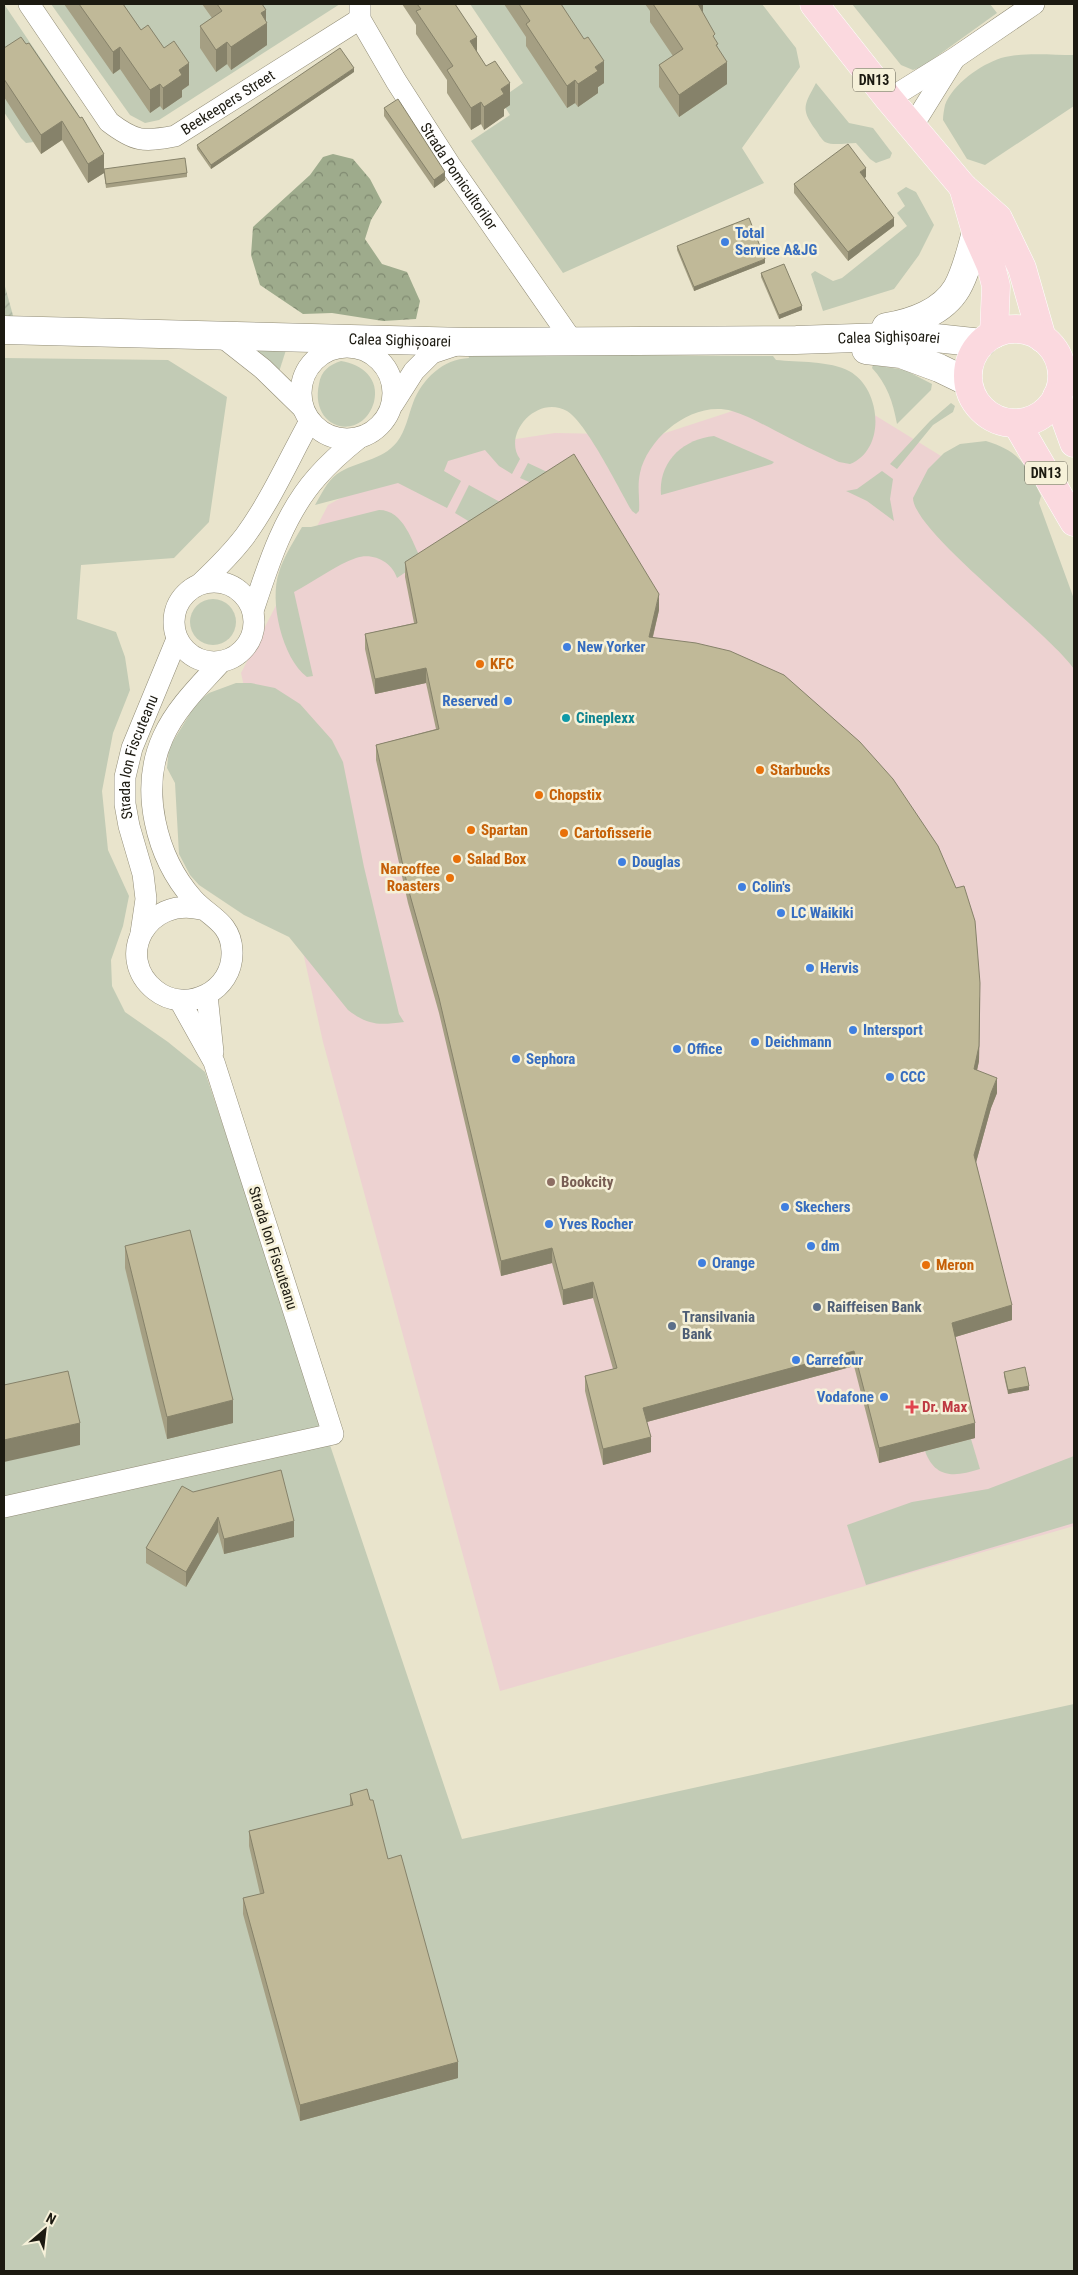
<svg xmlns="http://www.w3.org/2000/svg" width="1078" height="2275" viewBox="0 0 1078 2275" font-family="'Roboto Condensed',sans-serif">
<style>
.commercial{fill:#edd2d1}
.grass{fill:#c2cbb5}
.forest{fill:url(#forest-crowns)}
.garden{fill:url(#garden-furrows)}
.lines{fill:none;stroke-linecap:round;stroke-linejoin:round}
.minor-casing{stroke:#908b75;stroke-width:22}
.secondary-casing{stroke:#908b75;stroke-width:29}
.primary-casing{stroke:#fff;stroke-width:29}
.minor{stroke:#fff;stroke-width:21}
.secondary{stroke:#fff;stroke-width:28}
.primary{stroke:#fbd9df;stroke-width:28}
.wall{fill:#a59f83}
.shaded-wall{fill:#86826a}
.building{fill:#c0b998;stroke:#86826a}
.shop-dot{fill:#3f7fe0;stroke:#f6f1d9;stroke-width:2}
.food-dot{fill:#e8710a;stroke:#f6f1d9;stroke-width:2}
.culture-dot{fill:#0f9aa8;stroke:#f6f1d9;stroke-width:2}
.education-dot{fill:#8d6e63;stroke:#f6f1d9;stroke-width:2}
.service-dot{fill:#5c6f8a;stroke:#f6f1d9;stroke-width:2}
.health-dot{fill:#e0444e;stroke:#f6f1d9;stroke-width:2}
.labels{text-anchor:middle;stroke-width:5;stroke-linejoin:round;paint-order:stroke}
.shield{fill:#f6f1d9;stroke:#5d5a4d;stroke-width:1}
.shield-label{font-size:14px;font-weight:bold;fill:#1c1a11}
.street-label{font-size:15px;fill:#1c1a11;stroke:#f6f1d9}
.shop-label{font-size:15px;font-weight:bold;fill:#366cbe;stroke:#f6f1d9;text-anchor:start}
.food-label{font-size:15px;font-weight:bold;fill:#c56008;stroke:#f6f1d9;text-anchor:start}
.culture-label{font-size:15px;font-weight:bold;fill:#0d838f;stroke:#f6f1d9;text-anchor:start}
.education-label{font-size:15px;font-weight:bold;fill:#785e54;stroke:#f6f1d9;text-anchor:start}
.service-label{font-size:15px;font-weight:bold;fill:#4e5e75;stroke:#f6f1d9;text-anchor:start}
.health-label{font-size:15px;font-weight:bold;fill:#be3a42;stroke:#f6f1d9;text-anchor:start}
</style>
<defs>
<pattern id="forest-crowns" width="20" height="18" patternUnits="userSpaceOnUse" patternTransform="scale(1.25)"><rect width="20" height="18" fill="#9eab8c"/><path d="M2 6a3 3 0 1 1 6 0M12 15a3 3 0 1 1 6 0" fill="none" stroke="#808a71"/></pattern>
<pattern id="garden-furrows" width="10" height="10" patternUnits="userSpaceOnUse" patternTransform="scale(1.25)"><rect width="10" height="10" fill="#c2cbb5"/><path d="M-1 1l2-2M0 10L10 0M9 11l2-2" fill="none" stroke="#a6ae9b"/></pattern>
</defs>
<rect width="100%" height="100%" fill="#e9e4cc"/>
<!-- commercial -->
<polygon class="commercial" points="821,382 967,472 1074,623 1074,1526 500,1691 323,1042 241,673 328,505 424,453 555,433 659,435"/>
<!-- grass -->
<g class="grass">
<polygon points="4,4 78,114 34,142 26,143 21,138 4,112"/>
<polygon points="51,4 340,4 159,120 145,123 130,115"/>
<polygon points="470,4 762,4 796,48 800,67 742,148 764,183 563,273 471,141 510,115 500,99 523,83"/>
<polygon points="852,4 990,4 997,13 922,67 913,70 901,65"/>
<path d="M1074,55v51l-89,59 -18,-6 -24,-39c0,-5 1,-10 2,-15 8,-21 35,-40 56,-47 22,-6 50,-3 73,-3z"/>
<path d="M816,83l33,40 24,5 19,25 -2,5 -14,5 -6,-4 -14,-16c-9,0 -23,3 -31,-1 -4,-3 -7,-9 -10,-13 -15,-21 -10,-25 1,-46z"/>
<polygon points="906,187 916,192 934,225 919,255 894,289 823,311 811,274 815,271 833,281 842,278 907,226 897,213 905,206 897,193"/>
<polygon points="286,350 278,375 249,351"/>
<path d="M468,354l305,2 3,4c21,2 55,1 73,11 32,17 38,78 1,93l-11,-2c-22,-10 -44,-21 -65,-32 -14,-7 -28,-15 -42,-19 -39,-11 -84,26 -92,62 -3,14 0,25 -1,38l-3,3 -4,-3c-13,-22 -46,-89 -65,-100 -30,-17 -65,23 -47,48l-8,15 -13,-8 -14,-16 -37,11 -4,10 17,10 -14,27 -49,-25 -83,22c6,-10 12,-24 22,-31 19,-13 45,-13 60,-32 9,-12 11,-26 16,-39 9,-24 30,-44 56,-45z"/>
<polygon points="4,358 168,360 227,397 209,522 174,558 81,565 77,619 116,632 125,657 130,690 113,733 102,791 108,850 129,896 123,926 111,960 112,986 125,1012 168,1042 205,1072 462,1839 1074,1704 1074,2271 4,2271"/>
<path d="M341,361c21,3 39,18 33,41 -12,41 -65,28 -55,-18 2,-13 10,-19 22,-23z"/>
<path d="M873,365l32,5 27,14 -1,6 -34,34c-4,-22 -10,-40 -25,-56z"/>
<polygon points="951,403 955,406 953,412 933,425 897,469 890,464 930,421"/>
<path d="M714,436l60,26 -2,2 -111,31c-3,-33 22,-56 53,-59z"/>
<path d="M986,441c34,10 41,25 55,55l-2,7 35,96v70c-24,-35 -161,-138 -161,-171l15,-29 16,-16 16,-9z"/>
<polygon points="528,463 560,478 543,488 520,478"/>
<polygon points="882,471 893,479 890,499 894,521 867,501 846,491 857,489"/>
<polygon points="469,485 511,508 480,528 455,513"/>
<path d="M379,510c25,0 33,32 43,51l-25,17c-5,-16 -24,-26 -41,-20 -20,7 -43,24 -62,34l19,84 -6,1c-25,-19 -38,-76 -28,-105 5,-16 15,-31 23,-45h9z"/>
<circle cx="213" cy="622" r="23"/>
<path d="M236,683h15l24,5 25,16 32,36 11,22 21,105 35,147 5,8c-25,3 -35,4 -56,-12l-59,-73 -45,-22 -45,-30 -9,-10 -11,-21 -4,-71 -8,-15 2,-20 28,-46 12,-9z"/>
<path d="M971,1439l9,30c-25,8 -45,10 -55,-18z"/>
<polygon points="1074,1456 1074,1523 866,1585 847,1525 912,1502 988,1489"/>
</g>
<!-- forest -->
<polygon class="forest" points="333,154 353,159 370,179 382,202 371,220 365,239 382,264 407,272 420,301 416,319 383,321 332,313 303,314 260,285 251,255 253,227 310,175 323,157"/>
<!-- garden -->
<polygon class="garden" points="4,283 14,319 4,319"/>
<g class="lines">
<defs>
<g id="minor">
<path id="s1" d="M29,4l80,118c26,20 34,20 66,14l185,-117"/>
<path id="s2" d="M360,4v15l36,62 54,84 123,177"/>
<polyline points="889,99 955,58 1034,4"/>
<polyline points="912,127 953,61"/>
<polyline points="220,335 263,369 303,408"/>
<circle cx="347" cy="393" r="46"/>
<polyline points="393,404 414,371 432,353 456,345"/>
<circle cx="214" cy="622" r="40"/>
<path d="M200,584c16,-15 32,-31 45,-48 26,-36 44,-77 65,-115"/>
<path d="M253,611c15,-46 31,-97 64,-134 13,-15 27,-27 42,-39"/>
<path d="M201,909c-54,-13 -87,48 -46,81 31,25 79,1 77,-39 -1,-29 -23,-34 -39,-52 -37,-42 -54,-110 -30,-162 13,-29 37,-52 58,-75"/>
<path id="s3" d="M141,933l5,-34 -3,-25 -14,-48 -4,-22v-27l7,-29 45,-109"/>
<polyline points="207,995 213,1052"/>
<polyline points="4,1507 333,1434 214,1062 180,1001"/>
</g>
<g id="secondary">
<path d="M886,327c26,-4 57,-15 71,-39 9,-16 14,-37 19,-56"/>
<path id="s4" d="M4,330l463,12 329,-2 121,-4 65,7"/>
<polyline points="866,350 901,354 939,368 968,382"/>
</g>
<g id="primary">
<polyline points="814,4 889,99 963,187 998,218 1022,268 1042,338"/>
<polyline points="963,187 976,232 991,266 996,286 994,334"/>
<circle cx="1015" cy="376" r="47"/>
<polyline points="1057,396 1074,443"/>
<polyline points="1017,424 1074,522"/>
</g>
</defs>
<!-- minor casing -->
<use href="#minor" class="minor-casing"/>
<!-- secondary casing -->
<use href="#secondary" class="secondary-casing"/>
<!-- primary casing -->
<use href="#primary" class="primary-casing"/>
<!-- minor -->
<use href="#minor" class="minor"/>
<!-- secondary -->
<use href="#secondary" class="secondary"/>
<!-- primary -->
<use href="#primary" class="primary"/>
</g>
<!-- wall -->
<g class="wall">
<polygon points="64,4 123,4 141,30 189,85 182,90 182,97 163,110 160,106 150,113 120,69 113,74"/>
<polygon points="202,4 262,4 266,20 267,45 231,70 227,64 216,72 200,48 200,26 212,18"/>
<polygon points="402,4 455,4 477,52 510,105 504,109 504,116 484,130 481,124 471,130 447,93 447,80 416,34 416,25"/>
<polygon points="504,4 561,4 604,83 598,87 598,93 578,107 575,103 567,108 526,46 526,37"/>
<polygon points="645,4 703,4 703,13 715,40 718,48 727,84 679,117 659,87 659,65 673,56 650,22 650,11"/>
<polygon points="4,48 104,169 187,173 187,177 106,188 104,173 88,183 62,140 41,154 4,97"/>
<polygon points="354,72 211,169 197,149 197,145"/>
<polygon points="384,108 445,180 434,188 384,116"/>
<polygon points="866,177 864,178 894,226 848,261 794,193 794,184"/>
<polygon points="677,246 765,263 694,291 677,250"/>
<polygon points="761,273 802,310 779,319 761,277"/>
<polygon points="405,562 659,610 653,637 980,998 979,1061 977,1070 997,1093 991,1108 976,1162 1012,1320 955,1337 975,1438 879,1463 854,1366 647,1422 651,1452 603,1465 585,1391 585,1376 613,1369 593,1298 563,1305 552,1263 501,1276 439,1013 408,903 376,760 376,745 436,729 426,683 375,694 365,649 365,634 414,623 405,577"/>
<polygon points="125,1246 233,1423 167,1439 125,1268"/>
<polygon points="1004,1372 1029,1390 1008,1394 1004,1376"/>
<polygon points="193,1492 294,1537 224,1554 218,1532 186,1587 146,1563 146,1548"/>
<polygon points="350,1794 388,1859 458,2078 300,2121 243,1914 243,1898 260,1894 249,1846 249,1831 350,1806"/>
</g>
<!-- shaded-wall -->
<g class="shaded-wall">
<polygon points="698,4 703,4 703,22"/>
<polygon points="266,10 266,24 267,23 267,45 231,70 231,47 261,13"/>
<polygon points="477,37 477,59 470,41"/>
<polygon points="227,42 227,64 216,72 216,50"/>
<polygon points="120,47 120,69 113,74 113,52"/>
<polygon points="604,61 604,83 598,87 598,93 578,107 578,84 595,67"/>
<polygon points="727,62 727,84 679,117 679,95"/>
<polygon points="189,63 189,85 182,90 182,97 163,110 163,88 179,70"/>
<polygon points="354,68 354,72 211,169 211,165"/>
<polygon points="575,80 575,103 567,108 567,86"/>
<polygon points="510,83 510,105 504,109 504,116 484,130 484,107 501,89"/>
<polygon points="160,84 160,106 150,113 150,90"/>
<polygon points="481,102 481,124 471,130 471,108"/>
<polygon points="62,121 62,140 41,154 41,135"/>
<polygon points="104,154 104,173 88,183 88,164"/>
<polygon points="866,168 866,177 860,181 860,172"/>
<polygon points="445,172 445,180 434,188 434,180"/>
<polygon points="894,218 894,226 848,261 848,252"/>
<polygon points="765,259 765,263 694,291 694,287"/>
<polygon points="802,306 802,310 779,319 779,315"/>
<polygon points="659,594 659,610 649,652 649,637"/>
<polygon points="426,668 426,683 375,694 375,679"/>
<polygon points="980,998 979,1061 974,1084 974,1069"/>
<polygon points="997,1078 997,1093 991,1108 974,1170 974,1155 991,1093"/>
<polygon points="552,1248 552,1263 501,1276 501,1261"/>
<polygon points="593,1282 593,1298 563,1305 563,1290"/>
<polygon points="1012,1305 1012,1320 952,1338 952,1323"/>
<polygon points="854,1351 854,1366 643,1423 643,1408"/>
<polygon points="1029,1386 1029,1390 1008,1394 1008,1390"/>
<polygon points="233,1400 233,1423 167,1439 167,1417"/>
<polygon points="80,1423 80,1445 4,1462 4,1440"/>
<polygon points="975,1423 975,1438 879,1463 879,1448"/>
<polygon points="651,1437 651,1452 603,1465 603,1449"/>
<polygon points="218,1517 218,1532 186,1587 186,1572"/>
<polygon points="294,1521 294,1537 224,1554 224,1539"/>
<polygon points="458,2062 458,2078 300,2121 300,2105"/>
</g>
<!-- building -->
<g class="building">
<polygon points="79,4 123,4 141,30 148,25 164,48 174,41 189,63 179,70 182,75 163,88 160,84 150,90 120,47 113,52"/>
<polygon points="217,4 262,4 266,10 261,13 267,23 231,47 227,42 216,50 200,26 222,11"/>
<polygon points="417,4 455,4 477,37 470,41 486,66 495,61 510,83 501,89 504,94 484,107 481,102 471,108 447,70 453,66 416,11 421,9"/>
<polygon points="519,4 561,4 584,39 588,37 604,61 595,67 598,71 578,84 575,80 567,86 526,24 530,21"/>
<polygon points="653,4 698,4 715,34 713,36 718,44 716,45 727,62 679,95 659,65 683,49"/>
<polygon points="21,37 26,44 29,43 80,118 82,117 104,154 88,164 62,121 41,135 4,79 4,48"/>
<polygon points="340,48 354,68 211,165 197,145"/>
<polygon points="398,99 445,172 434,180 384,108"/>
<polygon points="848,144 866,168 860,172 894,218 848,252 794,184"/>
<polygon points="185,158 187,173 106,184 104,169"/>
<polygon points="749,218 765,259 694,287 677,246"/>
<polygon points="784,264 802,306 779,315 761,273"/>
<polygon points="574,454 659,594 649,637 696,643 730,651 784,675 860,742 893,779 938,846 956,888 964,886 975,921 980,983 979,1046 974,1069 997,1078 991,1093 974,1155 1012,1305 952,1323 975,1423 879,1448 854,1351 643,1408 651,1437 603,1449 585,1376 617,1368 593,1282 563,1290 552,1248 501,1261 439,998 408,888 376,745 439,729 426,668 375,679 365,634 417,623 405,562"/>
<polygon points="190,1230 233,1400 167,1417 125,1246"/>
<polygon points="1025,1367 1029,1386 1008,1390 1004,1372"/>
<polygon points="68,1371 80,1423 4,1440 4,1385"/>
<polygon points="281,1470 294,1521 224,1539 218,1517 186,1572 146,1548 182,1486 193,1492"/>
<polygon points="367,1789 370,1800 373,1800 388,1859 401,1855 458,2062 300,2105 243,1898 264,1893 249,1831 353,1805 350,1794"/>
</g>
<!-- markers -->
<g class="shop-dot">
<circle cx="725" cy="242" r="5"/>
<circle cx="567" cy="647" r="5"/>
<circle cx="508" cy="701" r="5"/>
<circle cx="622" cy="862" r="5"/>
<circle cx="742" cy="887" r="5"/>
<circle cx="781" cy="913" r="5"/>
<circle cx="810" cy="968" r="5"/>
<circle cx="853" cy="1030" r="5"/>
<circle cx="755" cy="1042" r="5"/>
<circle cx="677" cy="1049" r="5"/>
<circle cx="516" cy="1059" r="5"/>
<circle cx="890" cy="1077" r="5"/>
<circle cx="785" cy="1207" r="5"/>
<circle cx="549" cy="1224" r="5"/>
<circle cx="811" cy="1246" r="5"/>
<circle cx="702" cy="1263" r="5"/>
<circle cx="796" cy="1360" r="5"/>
<circle cx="884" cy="1397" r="5"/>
</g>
<g class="food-dot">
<circle cx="480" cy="664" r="5"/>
<circle cx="760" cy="770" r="5"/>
<circle cx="539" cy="795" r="5"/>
<circle cx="471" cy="830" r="5"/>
<circle cx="564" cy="833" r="5"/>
<circle cx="457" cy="859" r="5"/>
<circle cx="450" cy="878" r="5"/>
<circle cx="926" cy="1265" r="5"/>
</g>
<circle class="culture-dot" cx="566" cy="718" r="5"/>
<circle class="education-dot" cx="551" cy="1182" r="5"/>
<g class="service-dot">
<circle cx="817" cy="1307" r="5"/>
<circle cx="672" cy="1326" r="5"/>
</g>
<path class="health-dot" d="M909.5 1399.5h5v5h5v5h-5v5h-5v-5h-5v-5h5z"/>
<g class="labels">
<!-- shield labels -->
<g class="shield">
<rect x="853" y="68.5" width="42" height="23" rx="4"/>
<rect x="1025" y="461.5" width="42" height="23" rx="4"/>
</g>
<g class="shield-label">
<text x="874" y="85">DN13</text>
<text x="1046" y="478">DN13</text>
</g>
<!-- street labels -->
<g class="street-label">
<text dy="5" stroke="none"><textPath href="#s1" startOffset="276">Beekeepers Street</textPath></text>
<text dy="5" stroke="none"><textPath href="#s2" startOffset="201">Strada Pomicultorilor</textPath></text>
<text dy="5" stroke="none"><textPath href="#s4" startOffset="885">Calea Sighișoarei</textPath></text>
<text dy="5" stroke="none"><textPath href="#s4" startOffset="396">Calea Sighișoarei</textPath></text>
<text dy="5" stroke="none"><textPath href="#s3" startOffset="181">Strada Ion Fiscuteanu</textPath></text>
<text transform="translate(273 1248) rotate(72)" y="5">Strada Ion Fiscuteanu</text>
</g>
<!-- shop labels -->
<g class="shop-label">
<text x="735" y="238">Total<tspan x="735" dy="17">Service A&amp;JG</tspan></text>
<text x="577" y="652">New Yorker</text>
<text x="498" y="706" text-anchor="end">Reserved</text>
<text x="632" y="867">Douglas</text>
<text x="752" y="892">Colin's</text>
<text x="791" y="918">LC Waikiki</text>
<text x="820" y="973">Hervis</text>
<text x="863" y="1035">Intersport</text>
<text x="765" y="1047">Deichmann</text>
<text x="687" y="1054">Office</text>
<text x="526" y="1064">Sephora</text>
<text x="900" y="1082">CCC</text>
<text x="795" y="1212">Skechers</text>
<text x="559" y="1229">Yves Rocher</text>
<text x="821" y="1251">dm</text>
<text x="712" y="1268">Orange</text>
<text x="806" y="1365">Carrefour</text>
<text x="874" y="1402" text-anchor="end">Vodafone</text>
</g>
<!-- food labels -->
<g class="food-label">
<text x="490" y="669">KFC</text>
<text x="770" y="775">Starbucks</text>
<text x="549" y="800">Chopstix</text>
<text x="481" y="835">Spartan</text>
<text x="574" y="838">Cartofisserie</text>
<text x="467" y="864">Salad Box</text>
<text x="440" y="874" text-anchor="end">Narcoffee<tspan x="440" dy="17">Roasters</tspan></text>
<text x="936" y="1270">Meron</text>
</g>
<!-- culture labels -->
<g class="culture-label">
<text x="576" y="723">Cineplexx</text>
</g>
<!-- education labels -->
<g class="education-label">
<text x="561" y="1187">Bookcity</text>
</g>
<!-- service labels -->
<g class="service-label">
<text x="827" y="1312">Raiffeisen Bank</text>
<text x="682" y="1322">Transilvania<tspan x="682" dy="17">Bank</tspan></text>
</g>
<!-- health labels -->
<g class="health-label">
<text x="922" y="1412">Dr. Max</text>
</g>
</g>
<!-- border -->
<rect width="1078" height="2275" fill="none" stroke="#1c1a11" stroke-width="10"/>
<!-- north arrow -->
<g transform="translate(45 2230) rotate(28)" stroke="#f6f1d9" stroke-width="4" paint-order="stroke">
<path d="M0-4L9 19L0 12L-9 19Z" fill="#1c1a11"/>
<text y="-8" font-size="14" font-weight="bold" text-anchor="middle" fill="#1c1a11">N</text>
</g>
</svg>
